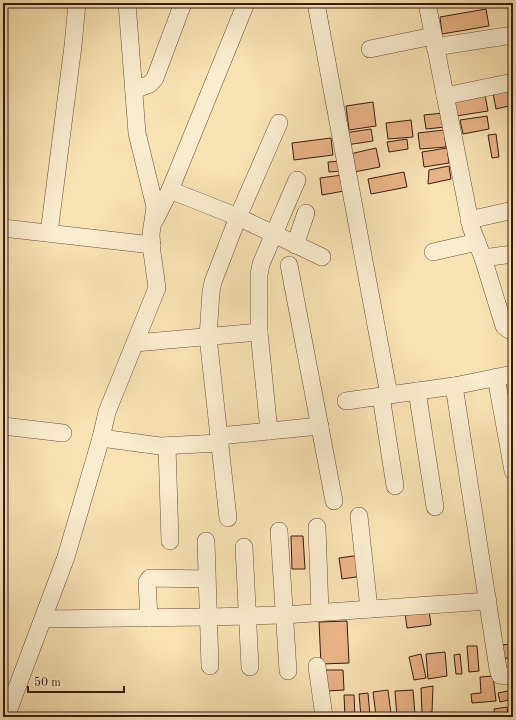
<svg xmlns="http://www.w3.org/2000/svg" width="516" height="720" viewBox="0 0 516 720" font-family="'Old Standard TT',serif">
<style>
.building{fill:#e8b387;stroke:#381a0e}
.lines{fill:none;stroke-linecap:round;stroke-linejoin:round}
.minor-casing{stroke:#684c37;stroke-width:18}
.minor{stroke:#faecce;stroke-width:17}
</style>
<rect width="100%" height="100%" fill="#f8e1b3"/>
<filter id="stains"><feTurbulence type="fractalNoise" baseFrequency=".005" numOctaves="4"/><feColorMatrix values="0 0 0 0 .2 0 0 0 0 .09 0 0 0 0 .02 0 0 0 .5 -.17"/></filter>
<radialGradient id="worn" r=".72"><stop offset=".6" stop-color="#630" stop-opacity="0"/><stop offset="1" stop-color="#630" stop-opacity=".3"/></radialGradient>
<!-- building -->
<g class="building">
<polygon points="486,9 489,26 442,34 440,17"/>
<polygon points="513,89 513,105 496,109 493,93"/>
<polygon points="485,95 488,111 456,116 454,100"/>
<polygon points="373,102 376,126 349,130 346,106"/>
<polygon points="443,113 445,127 426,129 424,115"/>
<polygon points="487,116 489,129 463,134 460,120"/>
<polygon points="411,120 413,137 388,139 386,123"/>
<polygon points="371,129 373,141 346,145 344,133"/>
<polygon points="444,130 446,147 420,149 418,133"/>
<polygon points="496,134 499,157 492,158 488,135"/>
<polygon points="331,138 333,155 294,160 292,143"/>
<polygon points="407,139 408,149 389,152 387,142"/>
<polygon points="376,148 380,167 354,172 350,154"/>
<polygon points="447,148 449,163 424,167 422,152"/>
<polygon points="342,161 343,171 329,172 328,162"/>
<polygon points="449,166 451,179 428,184 429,170"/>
<polygon points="404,172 407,187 371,194 368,179"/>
<polygon points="342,175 344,191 322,195 320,178"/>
<polygon points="291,536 303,536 305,569 292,569"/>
<polygon points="361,555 363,576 342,579 339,558"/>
<polygon points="429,610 431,625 407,628 405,613"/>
<polygon points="347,621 349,663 321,664 319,622"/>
<polygon points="513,644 513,657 502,659 500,645"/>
<polygon points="467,646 477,646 479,671 469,672"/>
<polygon points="445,652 447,676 428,679 426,654"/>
<polygon points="421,654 426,678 414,680 409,657"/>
<polygon points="460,654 462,674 456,674 454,655"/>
<polygon points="326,670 343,670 344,690 326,691"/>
<polygon points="493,676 496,701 472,703 471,694 481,693 480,677"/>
<polygon points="433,686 432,712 422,713 421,688"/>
<polygon points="388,690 391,714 376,716 373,692"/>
<polygon points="413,690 415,715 397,717 395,691"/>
<polygon points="513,690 513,699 500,702 498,693"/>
<polygon points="368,693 370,717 361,717 359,694"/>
<polygon points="344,695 354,695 355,717 345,717"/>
<polygon points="507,707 508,716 495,717 494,709"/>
</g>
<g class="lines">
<defs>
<g id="minor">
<polyline points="316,3 389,395"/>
<polyline points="427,3 471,227 483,258 504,326 509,330 513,331"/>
<polyline points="435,47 513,35"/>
<polyline points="370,49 433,36"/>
<polyline points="134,90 150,84 155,78 183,3"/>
<polyline points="445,96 513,82"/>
<polyline points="170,190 238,217 322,257"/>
<polyline points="155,220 170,190 246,3"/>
<polyline points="469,220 513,210"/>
<polyline points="3,228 152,245"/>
<polyline points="49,233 73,46 77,3"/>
<polyline points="295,245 306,213"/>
<polyline points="433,252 477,242"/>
<polyline points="483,258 513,254"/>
<polyline points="289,265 334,501"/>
<polyline points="135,343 259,332"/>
<polyline points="496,377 513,471"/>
<polyline points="454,386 498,669 500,675 504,676 513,676"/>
<polyline points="417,391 435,507"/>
<polyline points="381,396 395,486"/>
<polyline points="346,401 454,386 513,374"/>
<polyline points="3,426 63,433"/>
<polyline points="269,431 259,332 259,275 261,264 297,180"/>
<polyline points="219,436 320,426"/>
<polyline points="101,438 160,446 220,443"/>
<polyline points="167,446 170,541"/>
<polyline points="359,516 369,609"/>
<polyline points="228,518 208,337 211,292 213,282 238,217 279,123"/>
<polyline points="317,527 320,612"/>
<polyline points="279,531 288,671"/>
<polyline points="206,541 210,666"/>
<polyline points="244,547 250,667"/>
<polyline points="149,618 147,582 150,578 207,579"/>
<polyline points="44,619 209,617 284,615 488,601"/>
<polyline points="317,666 324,717"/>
<polyline points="6,717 66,557 101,438 107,412 157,288 152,252 151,234 155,207 137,133 127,3"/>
</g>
</defs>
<!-- minor casing -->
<use href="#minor" class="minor-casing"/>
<!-- minor -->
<use href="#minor" class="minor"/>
</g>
<!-- margin -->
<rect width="516" height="720" fill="none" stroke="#f8e1b3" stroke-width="16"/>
<rect x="4" y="4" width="508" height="712" fill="none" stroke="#381a0e" stroke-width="2"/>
<rect x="8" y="8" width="500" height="704" fill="none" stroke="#381a0e"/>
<!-- scale -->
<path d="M28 686v6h96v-6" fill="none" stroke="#381a0e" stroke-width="2"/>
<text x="34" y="686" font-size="12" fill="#381a0e" stroke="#faecce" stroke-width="3" paint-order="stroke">50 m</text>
<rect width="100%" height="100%" filter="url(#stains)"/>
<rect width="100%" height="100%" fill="url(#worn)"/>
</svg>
